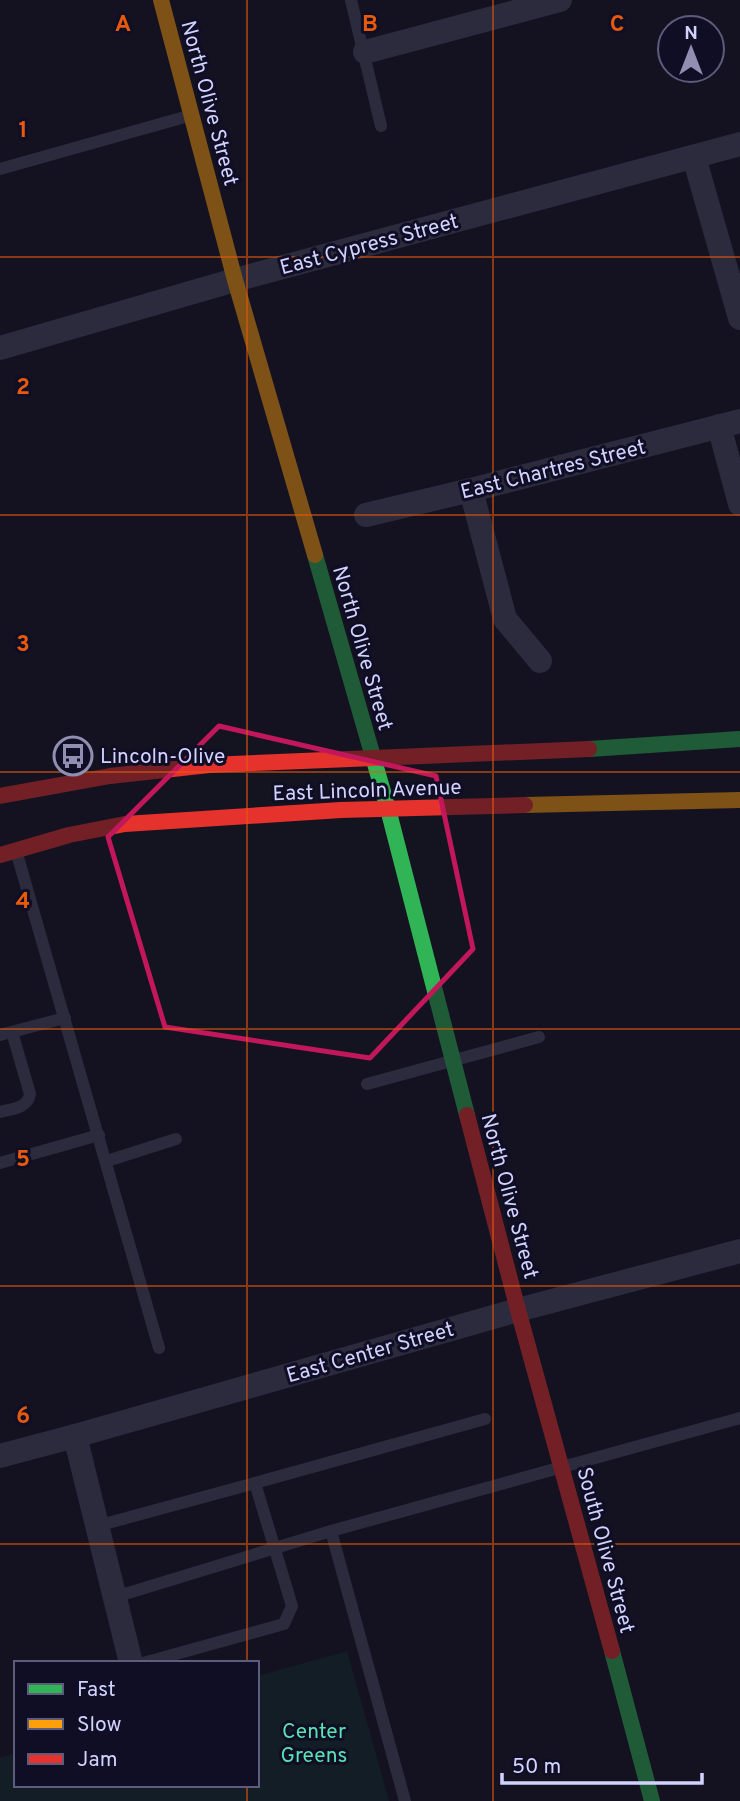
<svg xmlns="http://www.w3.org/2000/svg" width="740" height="1801" viewBox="0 0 740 1801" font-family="Overpass,sans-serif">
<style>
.green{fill:#112b2a}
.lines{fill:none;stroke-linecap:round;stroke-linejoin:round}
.lane{stroke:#484961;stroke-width:12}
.street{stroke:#484961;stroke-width:24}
.fast{stroke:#30b455;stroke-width:16}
.slow{stroke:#ff9f0a;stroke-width:16}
.jam{stroke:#e5322d;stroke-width:16}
.marked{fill:none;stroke:#c2185b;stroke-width:5;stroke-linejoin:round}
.grid{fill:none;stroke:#e8590c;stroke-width:2;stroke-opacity:0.55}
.labels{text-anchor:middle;stroke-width:6;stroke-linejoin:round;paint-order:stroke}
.street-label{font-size:21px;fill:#d2d2ff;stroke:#0f0e25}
.poi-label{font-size:21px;fill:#d2d2ff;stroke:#0f0e25;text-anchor:start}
.park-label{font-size:21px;fill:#5ae3b2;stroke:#0f0e25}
.grid-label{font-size:23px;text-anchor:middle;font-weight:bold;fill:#e8590c;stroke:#0f0e25;stroke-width:6;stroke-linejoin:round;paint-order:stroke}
</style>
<rect width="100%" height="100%" fill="#141320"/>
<!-- green -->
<polygon class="green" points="347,1651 389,1801 0,1801 0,1758 16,1753 16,1785 257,1785 257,1676"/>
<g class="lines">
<!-- lane -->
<g class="lane">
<polyline points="351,0 381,126"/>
<polyline points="0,169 192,115"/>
<polyline points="17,854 159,1348"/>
<polyline points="0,1035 65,1018"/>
<polyline points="367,1084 539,1037"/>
<path d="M0,1112c12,-3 28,-4 30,-18l-18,-62"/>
<polyline points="107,1161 176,1139"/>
<polyline points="0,1163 99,1135"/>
<polyline points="97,1526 255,1483"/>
<polyline points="331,1531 405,1801"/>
<polyline points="115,1597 331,1531 740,1418"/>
<polyline points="143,1663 284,1624 292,1606 255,1483 485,1419"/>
</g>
<!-- street -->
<g class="street">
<polyline points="365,52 560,0"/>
<polyline points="694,157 740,318"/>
<polyline points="0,348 235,280 740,144"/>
<polyline points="719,426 740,504"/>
<polyline points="471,490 505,619 540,661"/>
<polyline points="366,515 471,490 740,421"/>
<polyline points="75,1436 131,1663"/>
<polyline points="0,1456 75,1436 518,1310 740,1251"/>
</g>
<!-- fast -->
<g class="fast">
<polyline points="315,555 388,809 467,1115"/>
<polyline points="589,749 740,739"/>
<polyline points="612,1651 652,1801"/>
</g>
<!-- slow -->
<g class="slow">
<polyline points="161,0 235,280 315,555"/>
<polyline points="525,805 740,800"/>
</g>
<!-- jam -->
<g class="jam">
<polyline points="0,796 110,776 209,765 589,749"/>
<polyline points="0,855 69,835 125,824 341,810 525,805"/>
<polyline points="467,1115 518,1310 612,1651"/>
</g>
</g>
<!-- marked area -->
<path d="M0 0H740V1801H0ZM219,726l217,50 37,173 -103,109 -205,-31 -57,-190z" fill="#141320" fill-opacity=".55" fill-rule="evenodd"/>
<path class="marked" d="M219,726l217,50 37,173 -103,109 -205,-31 -57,-190z"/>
<!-- grid -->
<path class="grid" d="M247,0v1663M493,0v1801M0,257h740M0,515h740M0,772h740M0,1029h740M0,1286h740M0,1544h740M247,1785v16"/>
<!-- icons -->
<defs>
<symbol id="bus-ring" viewBox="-11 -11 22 22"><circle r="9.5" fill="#0f0e25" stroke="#908fb1" stroke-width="1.5"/><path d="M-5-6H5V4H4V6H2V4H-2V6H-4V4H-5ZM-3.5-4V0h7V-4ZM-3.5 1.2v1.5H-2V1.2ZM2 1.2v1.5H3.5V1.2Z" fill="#908fb1"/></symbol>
</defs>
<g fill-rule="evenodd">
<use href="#bus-ring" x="51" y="734" width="44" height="44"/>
</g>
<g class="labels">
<!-- street labels -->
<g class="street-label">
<text transform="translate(210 103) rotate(75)" y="7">North Olive Street</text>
<text transform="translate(369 244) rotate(-15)" y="7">East Cypress Street</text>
<text transform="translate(553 469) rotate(-14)" y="7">East Chartres Street</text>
<text transform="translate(363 648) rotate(74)" y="7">North Olive Street</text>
<text transform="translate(367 790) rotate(-2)" y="7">East Lincoln Avenue</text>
<text transform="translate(510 1196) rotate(75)" y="7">North Olive Street</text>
<text transform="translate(370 1352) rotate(-16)" y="7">East Center Street</text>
<text transform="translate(606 1550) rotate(75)" y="7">South Olive Street</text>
</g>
<!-- poi labels -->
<g class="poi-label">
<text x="100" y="763">Lincoln-Olive</text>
</g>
<!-- park labels -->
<g class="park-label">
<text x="314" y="1738">Center<tspan x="314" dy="24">Greens</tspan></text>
</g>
</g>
<g class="grid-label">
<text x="123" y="31">A</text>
<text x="370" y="31">B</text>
<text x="617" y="31">C</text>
<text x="23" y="137">1</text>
<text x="23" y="394">2</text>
<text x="23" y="651">3</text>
<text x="23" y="908">4</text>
<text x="23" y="1166">5</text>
<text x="23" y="1423">6</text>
</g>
<!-- legend -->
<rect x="14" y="1661" width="245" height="126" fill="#0f0e25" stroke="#5d5c7c" stroke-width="2"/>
<rect x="28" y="1684" width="35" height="10" fill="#30b455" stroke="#5d5c7c" stroke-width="2"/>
<text x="77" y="1696" font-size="21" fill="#d2d2ff">Fast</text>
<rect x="28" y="1719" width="35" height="10" fill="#ff9f0a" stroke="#5d5c7c" stroke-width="2"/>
<text x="77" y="1731" font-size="21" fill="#d2d2ff">Slow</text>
<rect x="28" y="1754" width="35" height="10" fill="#e5322d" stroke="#5d5c7c" stroke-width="2"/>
<text x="77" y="1766" font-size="21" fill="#d2d2ff">Jam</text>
<!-- north arrow -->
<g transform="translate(691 49)"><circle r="33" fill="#0f0e25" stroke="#5d5c7c" stroke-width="2"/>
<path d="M0-5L12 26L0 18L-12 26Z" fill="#908fb1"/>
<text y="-10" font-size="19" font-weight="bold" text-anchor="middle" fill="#d2d2ff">N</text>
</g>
<!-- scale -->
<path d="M502 1773v10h200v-10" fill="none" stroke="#d2d2ff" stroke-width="3.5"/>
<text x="512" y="1773" font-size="21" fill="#d2d2ff" stroke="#0f0e25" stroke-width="5" paint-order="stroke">50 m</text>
</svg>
